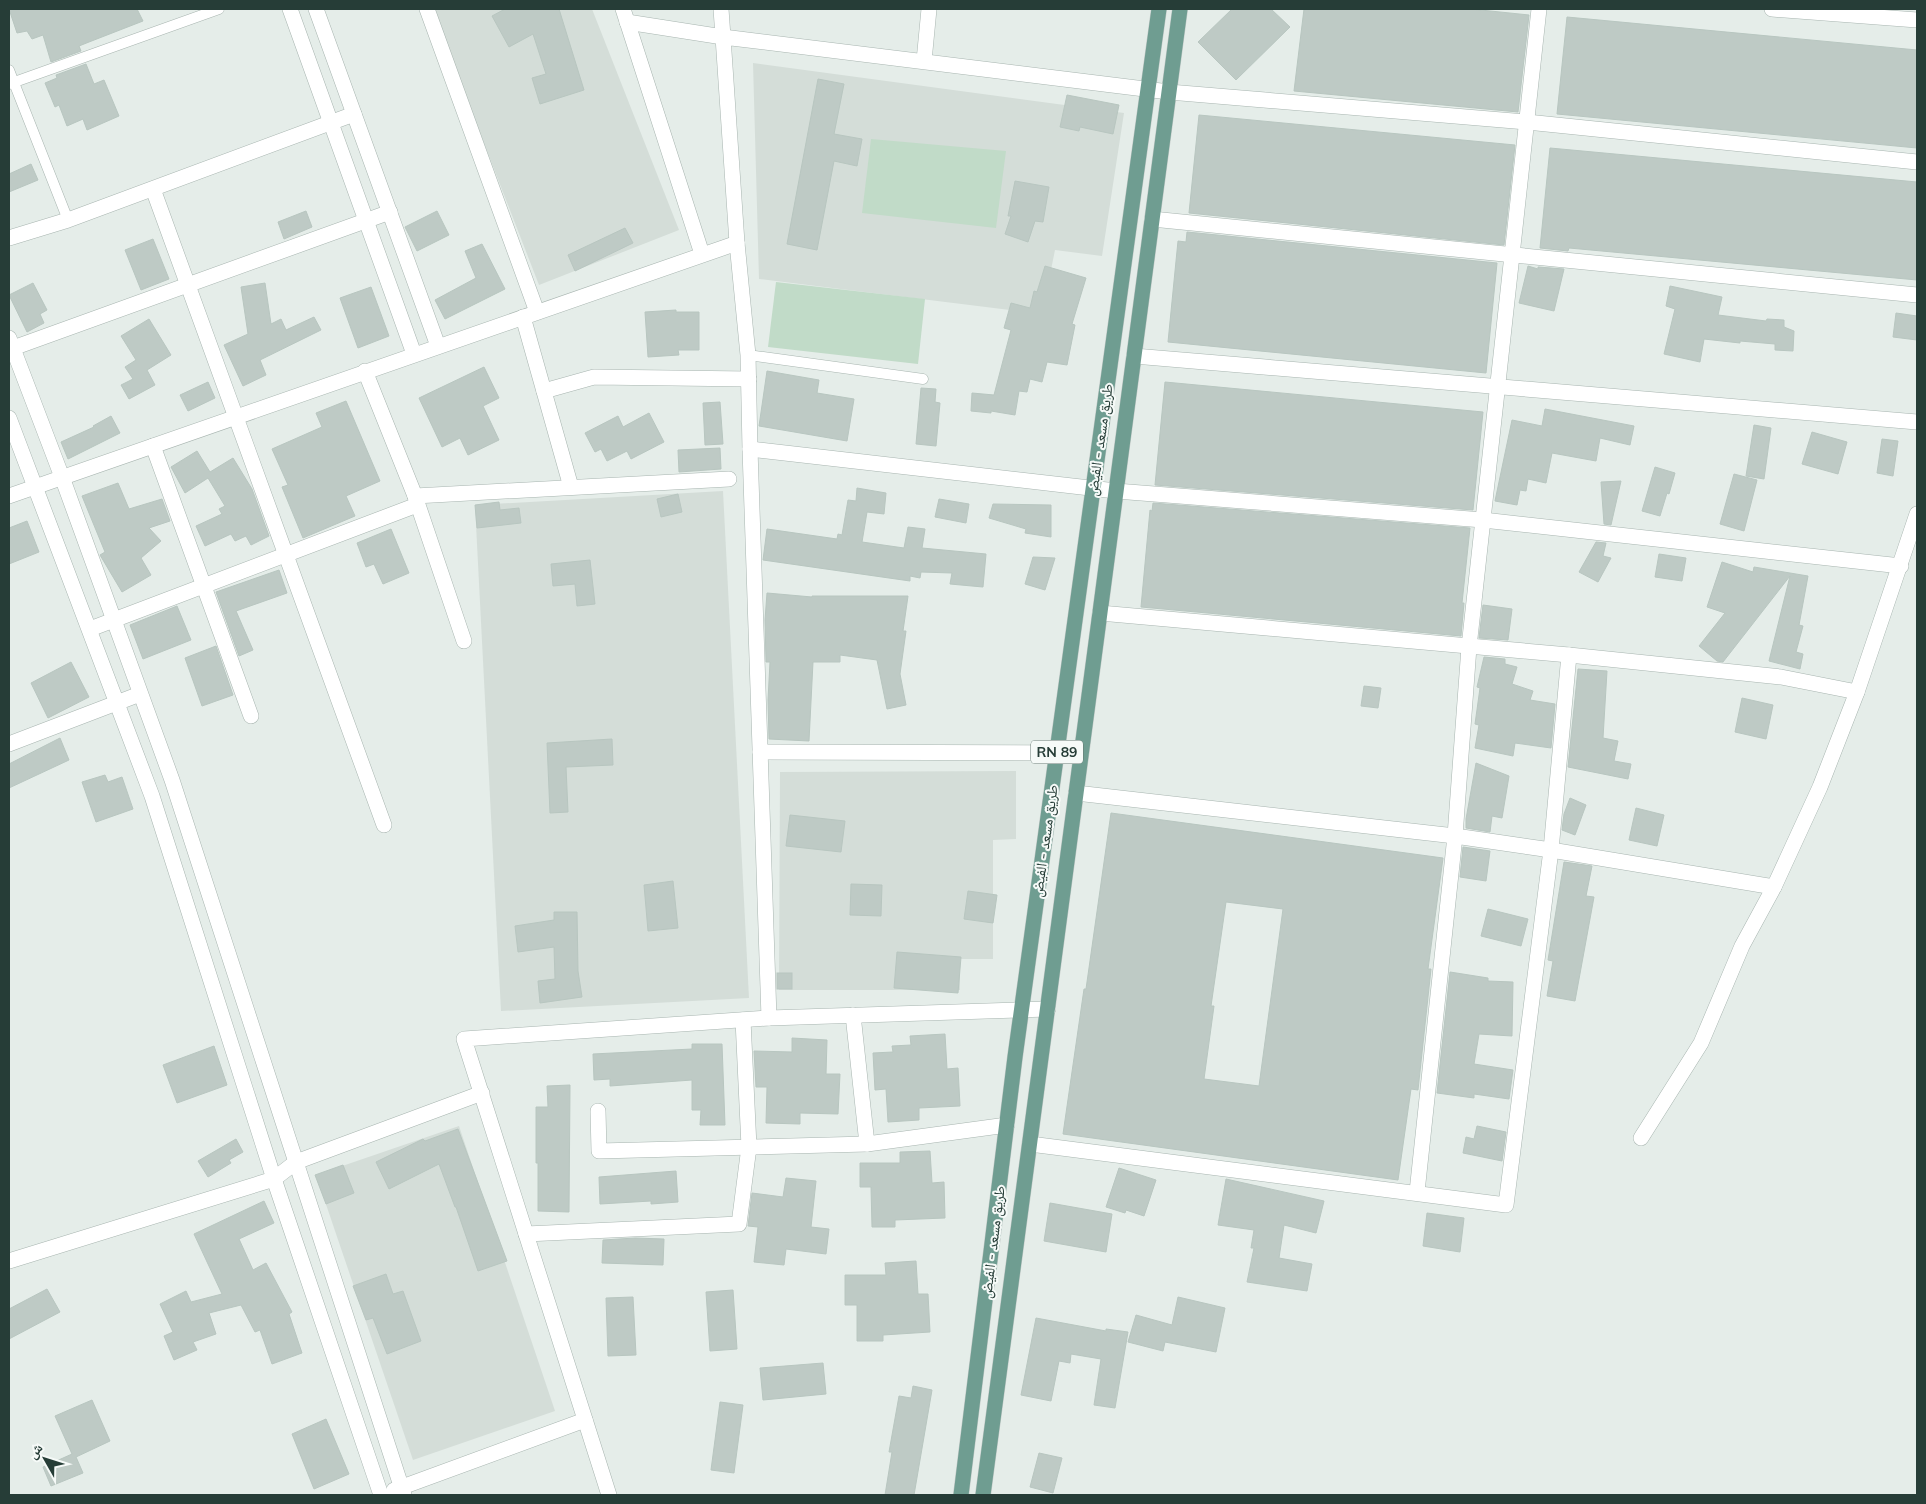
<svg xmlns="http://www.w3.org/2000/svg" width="1926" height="1504" viewBox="0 0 1926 1504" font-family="Mulish,'Noto Naskh Arabic',sans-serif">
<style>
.built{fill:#d4ddd8}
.green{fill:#c1dbc8}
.building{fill:#becac5;stroke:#b8c6c0;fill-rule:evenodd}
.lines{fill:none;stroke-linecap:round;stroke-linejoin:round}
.service-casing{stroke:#a8b5b0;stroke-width:11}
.minor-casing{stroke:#a8b5b0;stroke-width:16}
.primary-casing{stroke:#c2c9c7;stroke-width:16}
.service{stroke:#fff;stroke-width:10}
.minor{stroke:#fff;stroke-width:15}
.primary{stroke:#6f9d91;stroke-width:15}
.labels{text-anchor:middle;stroke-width:4;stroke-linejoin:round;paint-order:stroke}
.shield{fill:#f6faf8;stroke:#647671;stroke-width:1}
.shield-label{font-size:14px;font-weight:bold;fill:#263d37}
.street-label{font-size:15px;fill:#263d37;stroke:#f6faf8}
</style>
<rect width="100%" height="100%" fill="#e5ede9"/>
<!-- built -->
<g class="built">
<polygon points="432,9 592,9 679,230 539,285"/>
<polygon points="753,63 1124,113 1102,256 1055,250 1042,314 759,279"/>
<polygon points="723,491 749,998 501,1011 475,505"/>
<polygon points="1016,771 1016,839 993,840 993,959 960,959 960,990 779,990 780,772"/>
<polygon points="459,1126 555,1411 413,1460 316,1175"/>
</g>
<!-- green -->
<g class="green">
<polygon points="871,139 1006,151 996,228 862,213"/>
<polygon points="776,282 925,299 918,364 768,347"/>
</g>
<!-- building -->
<g class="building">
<polygon points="9,9 137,9 143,21 89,42 79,46 81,51 51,62 43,35 32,39 27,31 17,33"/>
<polygon points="505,9 559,9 584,90 540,104 532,78 546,74 533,34 509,47 492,16"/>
<polygon points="1232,9 1271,9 1290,27 1236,80 1198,42"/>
<polygon points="1304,9 1471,9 1529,15 1518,112 1294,91"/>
<polygon points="1567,17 1917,50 1917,148 1557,114"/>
<polygon points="86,64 94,84 104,80 119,116 87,130 83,119 67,126 59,105 55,107 45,83 57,78 56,75"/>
<polygon points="818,79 844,84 834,134 862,139 857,166 834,161 817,250 787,244"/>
<polygon points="1067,95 1119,105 1113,134 1080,127 1079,131 1060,127"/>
<polygon points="1199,115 1515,145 1504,245 1189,213"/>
<polygon points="1550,148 1917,182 1917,280 1569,248 1568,251 1540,248"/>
<polygon points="31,164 38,180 9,192 9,174"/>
<polygon points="1015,181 1049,187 1043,222 1035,221 1028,242 1005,234 1011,216 1008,216"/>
<polygon points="306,211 312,227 284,239 278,222"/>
<polygon points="437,211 449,235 417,251 405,227"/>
<polygon points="625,228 633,243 575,271 568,255"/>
<polygon points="1187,232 1497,263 1486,373 1168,342 1178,241 1186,242"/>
<polygon points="153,239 169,279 141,290 125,250"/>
<polygon points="482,244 505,289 445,319 435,300 476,278 465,251"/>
<polygon points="1045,266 1086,278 1072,324 1075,325 1067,365 1047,362 1042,382 1030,379 1027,392 1019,391 1015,415 991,411 991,413 971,411 972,393 994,395 1011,330 1004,328 1011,303 1030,308 1034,291 1037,292"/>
<polygon points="1528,266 1538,269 1538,267 1564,269 1554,311 1519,303"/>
<polygon points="33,283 47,310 40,314 44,323 27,332 9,295"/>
<polygon points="265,283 271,324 281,319 286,330 314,317 321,330 260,360 266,375 243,386 224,345 248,334 241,287"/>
<polygon points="1670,286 1722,297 1718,315 1766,321 1767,319 1784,320 1784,327 1794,331 1793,351 1775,350 1775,344 1740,341 1740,343 1704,339 1700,362 1664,354 1675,309 1666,306"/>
<polygon points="371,287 389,336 358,348 340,298"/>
<polygon points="676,310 676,312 699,312 699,350 678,350 679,355 648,357 645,312"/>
<polygon points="1896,313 1917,316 1917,340 1893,337"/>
<polygon points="149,319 171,355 147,370 155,385 129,399 121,385 133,379 125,367 136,360 121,336"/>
<polygon points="484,367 499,398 483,406 499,440 468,455 460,438 442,447 419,398"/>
<polygon points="767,371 819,380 817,393 854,399 847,441 759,426"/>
<polygon points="208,382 215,398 188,411 180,395"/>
<polygon points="1165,382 1483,412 1473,510 1155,485"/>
<polygon points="921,388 936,389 935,402 940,403 936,446 916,444"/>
<polygon points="346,401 380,481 346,496 355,516 303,538 282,487 288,485 272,449 322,427 316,413"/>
<polygon points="720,402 723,444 705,445 703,403"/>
<polygon points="1545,409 1634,426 1630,445 1600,438 1596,461 1552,453 1546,483 1528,479 1526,491 1520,490 1517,505 1495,501 1512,420 1542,426"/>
<polygon points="649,413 664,442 631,459 627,451 607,461 601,449 595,452 585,433 618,416 623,427"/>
<polygon points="111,416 120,433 68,459 61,442 94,427 93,426"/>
<polygon points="1754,425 1771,428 1764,479 1746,476"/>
<polygon points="1812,432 1847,442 1838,474 1802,464"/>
<polygon points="1882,439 1898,441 1893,476 1877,473"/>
<polygon points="720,448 721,469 679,472 678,450"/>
<polygon points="197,451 210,472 233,458 252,489 269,536 251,545 246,536 235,541 231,534 205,546 196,526 222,514 219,509 225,506 208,478 185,493 171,467"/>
<polygon points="1655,467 1675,473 1669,494 1667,493 1660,516 1642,511"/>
<polygon points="1734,474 1757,480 1744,531 1720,524"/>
<polygon points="1621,481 1611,525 1604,524 1601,482"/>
<polygon points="118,483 129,509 162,499 170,521 149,528 161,541 141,558 151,575 122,592 100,555 105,552 82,496"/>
<polygon points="857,488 886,493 884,514 867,512 862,542 904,548 908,527 925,529 922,548 986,554 983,587 950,584 952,573 921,572 920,578 910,576 910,581 763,560 767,529 837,539 838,534 842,535 848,500 856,501"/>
<polygon points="678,494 682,512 661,517 657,499"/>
<polygon points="939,499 969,504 966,523 935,517"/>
<polygon points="499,502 500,510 519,508 521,523 477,528 475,505"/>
<polygon points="1153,503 1470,528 1462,603 1464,603 1461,636 1141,607 1150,510 1152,511"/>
<polygon points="993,504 1051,505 1051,537 1025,533 1026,529 989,518"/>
<polygon points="27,521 39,552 9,564 9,528"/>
<polygon points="391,529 409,573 383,584 374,564 366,567 357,543"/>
<polygon points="1596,542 1606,543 1603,556 1611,558 1598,582 1579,572"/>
<polygon points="1659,554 1686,558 1682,581 1655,577"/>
<polygon points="1033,557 1055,558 1045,590 1025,584"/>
<polygon points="590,560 595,604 577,606 575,584 553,586 551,564"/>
<polygon points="1722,562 1753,572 1754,567 1808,576 1799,625 1803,626 1796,652 1803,654 1800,669 1769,661 1790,576 1723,662 1717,661 1699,646 1725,613 1707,607"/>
<polygon points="279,570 287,593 236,611 253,650 239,656 216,592"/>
<polygon points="767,593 812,597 812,596 908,596 903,631 906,631 900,674 906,705 887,709 877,660 840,655 840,662 813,662 809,741 769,739 768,700 770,662 766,662 765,620"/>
<polygon points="1483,605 1512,609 1508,640 1479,638"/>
<polygon points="177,606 191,640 143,659 130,625"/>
<polygon points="216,646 233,695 202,706 185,658"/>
<polygon points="1484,657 1505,659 1505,664 1517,667 1512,684 1533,691 1530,700 1555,704 1551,748 1515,743 1513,756 1475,748 1479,725 1475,724 1480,688 1477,687"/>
<polygon points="71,662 89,697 48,718 31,683"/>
<polygon points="1578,669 1607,671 1603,738 1618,741 1614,761 1631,764 1628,779 1568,767"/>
<polygon points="1364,686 1381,688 1378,708 1361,706"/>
<polygon points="1742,698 1773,705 1766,739 1735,732"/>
<polygon points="60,738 69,760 9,788 9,764"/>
<polygon points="612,739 613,765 566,767 568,812 550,813 547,743"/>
<polygon points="1476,763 1509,776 1502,818 1492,816 1490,832 1466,828 1466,819"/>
<polygon points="105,775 108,782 122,777 133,809 96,822 82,782"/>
<polygon points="1570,798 1586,805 1575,835 1562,830 1564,814"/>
<polygon points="1636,808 1664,815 1657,846 1629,840"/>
<path d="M1111,813l332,45 -15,111h3l-13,121 -7,-1 -13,91 -335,-46 21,-145h2zM1226,902l57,7 -24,177 -55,-7 10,-73h-3z"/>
<polygon points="790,815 845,821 841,852 786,846"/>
<polygon points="1463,847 1490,851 1486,881 1460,877"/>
<polygon points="1564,862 1592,866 1586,896 1594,897 1575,1001 1547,996 1553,961 1548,960"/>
<polygon points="673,881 678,928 648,931 644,885"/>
<polygon points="851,884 882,885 881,916 850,915"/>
<polygon points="968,891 997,895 993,923 964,919"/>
<polygon points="1488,909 1528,919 1521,946 1481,936"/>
<polygon points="554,912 577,912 578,971 582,997 540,1003 538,981 555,979 554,947 518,952 515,926 554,920"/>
<polygon points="897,952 961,957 958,993 894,988"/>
<polygon points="1450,972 1488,978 1488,981 1513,982 1512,1036 1479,1034 1474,1064 1513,1070 1509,1099 1474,1094 1474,1098 1437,1093"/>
<rect x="777" y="973" width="15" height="16"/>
<polygon points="945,1034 947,1069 958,1068 960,1106 919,1108 919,1120 888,1122 886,1089 875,1090 873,1053 893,1052 892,1046 911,1045 910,1036"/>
<polygon points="792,1038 827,1040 826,1074 840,1074 838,1114 800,1113 800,1124 766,1123 767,1087 756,1087 754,1051 792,1052"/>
<polygon points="692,1044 722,1044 725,1125 700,1125 701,1110 692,1110 692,1080 610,1086 610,1079 594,1080 593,1054 692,1049"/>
<polygon points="214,1046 227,1085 177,1103 163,1065"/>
<polygon points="570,1085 569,1212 538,1211 538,1163 536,1163 536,1107 548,1107 547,1086"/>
<polygon points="1477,1126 1506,1132 1502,1161 1463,1153 1466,1137 1474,1139"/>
<polygon points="458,1129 507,1261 478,1271 456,1207 455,1207 439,1164 389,1189 376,1162 423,1139 425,1141"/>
<polygon points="236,1139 243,1152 229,1160 231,1163 208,1177 198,1161"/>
<polygon points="930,1151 932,1183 944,1182 945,1218 895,1220 895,1227 872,1227 871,1187 860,1187 860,1163 900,1163 900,1152"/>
<polygon points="343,1165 354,1193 326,1204 315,1175"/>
<polygon points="1119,1168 1156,1180 1144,1216 1126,1210 1125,1213 1106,1207"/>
<polygon points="676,1171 678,1202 651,1204 651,1201 600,1204 599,1177"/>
<polygon points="786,1178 816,1181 811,1227 829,1229 826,1254 786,1249 784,1265 754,1262 758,1227 748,1226 752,1193 783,1197"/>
<polygon points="1226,1179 1324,1201 1316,1233 1284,1225 1279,1258 1312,1264 1307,1291 1247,1282 1254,1248 1251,1248 1254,1230 1218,1225"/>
<polygon points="264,1201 274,1223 239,1239 253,1270 266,1263 292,1312 289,1314 302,1353 272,1364 260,1330 255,1332 241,1305 209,1313 216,1334 193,1342 197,1350 174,1360 164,1336 173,1332 160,1304 186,1291 191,1302 222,1294 194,1234"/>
<polygon points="1050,1203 1112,1214 1106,1252 1044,1241"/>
<polygon points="1427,1213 1464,1218 1460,1252 1423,1246"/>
<polygon points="635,1238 664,1239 663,1265 602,1263 603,1240"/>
<polygon points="916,1261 918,1294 928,1294 930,1332 883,1335 883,1341 857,1341 857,1305 845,1305 845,1275 886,1275 885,1263"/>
<polygon points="386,1274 393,1294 403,1291 421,1341 387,1354 373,1318 366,1320 353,1286"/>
<polygon points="47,1289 60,1312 9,1339 9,1309"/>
<polygon points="733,1290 737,1349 710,1351 706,1292"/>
<polygon points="633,1297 636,1355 608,1356 606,1298"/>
<polygon points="1178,1297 1225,1308 1216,1352 1165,1342 1163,1351 1128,1342 1136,1315 1172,1325"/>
<polygon points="1036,1318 1106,1331 1106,1329 1128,1332 1115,1408 1094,1405 1101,1359 1071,1354 1070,1363 1059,1361 1051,1401 1021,1395"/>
<polygon points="823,1363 826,1394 763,1400 760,1368"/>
<polygon points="913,1386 932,1390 914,1495 885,1495 892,1452 889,1452 899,1396 911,1398"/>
<polygon points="92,1400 110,1441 76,1457 83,1473 51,1486 43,1467 72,1454 55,1416"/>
<polygon points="720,1402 743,1405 734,1473 711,1470"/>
<polygon points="326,1419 349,1474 314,1489 292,1434"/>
<polygon points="1039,1453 1062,1458 1053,1493 1030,1487"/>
</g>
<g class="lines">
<defs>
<g id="service">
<polyline points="9,70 68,220"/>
<polyline points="9,84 219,9"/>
<polyline points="748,355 923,379"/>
</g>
<g id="minor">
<polyline points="290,9 414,354"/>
<polyline points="316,9 438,346"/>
<polyline points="427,9 537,312"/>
<polyline points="623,9 702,254"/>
<polyline points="1772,9 1917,20"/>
<polyline points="627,22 723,37 721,9"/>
<polyline points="924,61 929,9"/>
<polyline points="153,189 384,825"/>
<polyline points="1152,219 1917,295"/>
<polyline points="9,238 68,220 354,114"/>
<polyline points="523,317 571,487"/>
<polyline points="9,338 62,477 172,780 404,1495"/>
<polyline points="13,348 390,212"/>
<polyline points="1134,356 1917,422"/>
<polyline points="365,371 415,496 464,641"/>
<polyline points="544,391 594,377 749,379"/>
<polyline points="9,418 152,796 274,1179 381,1495"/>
<polyline points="153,446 251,716"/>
<polyline points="750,449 1116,491 1483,520 1901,566"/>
<polyline points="9,496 737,243"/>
<polyline points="415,496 729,479"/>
<polyline points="1100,613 1569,655 1781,677 1857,692"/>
<polyline points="90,629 417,505"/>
<polyline points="9,744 140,694"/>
<polyline points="760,752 1081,753"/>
<polyline points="1076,793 1455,836 1551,850 1774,887"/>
<polyline points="853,1015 867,1144"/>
<polyline points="769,1018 750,449 748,355 737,243 723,37 1169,92 1527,122 1917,162"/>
<polyline points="598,1111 599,1151 867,1144 1007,1125"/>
<polyline points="1641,1138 1701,1043 1742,946 1774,887 1820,787 1857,692 1917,514"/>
<polyline points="1030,1144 1506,1205 1551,850 1569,655"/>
<polyline points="1417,1192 1455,836 1469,647 1539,9"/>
<polyline points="526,1234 739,1224 749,1147 743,1020"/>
<polyline points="9,1261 274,1179 296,1162 482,1093"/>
<polyline points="394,1490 585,1420"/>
<polyline points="609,1495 464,1039 769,1018 1048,1009"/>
</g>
<g id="primary">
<polyline points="961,1495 1015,1057 1159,9"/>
<polyline points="983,1495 1180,9"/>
</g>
</defs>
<!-- service casing -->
<use href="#service" class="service-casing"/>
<!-- minor casing -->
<use href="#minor" class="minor-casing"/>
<!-- primary casing -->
<use href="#primary" class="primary-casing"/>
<!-- service -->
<use href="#service" class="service"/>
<!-- minor -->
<use href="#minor" class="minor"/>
<!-- primary -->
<use href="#primary" class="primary"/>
</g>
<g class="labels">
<!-- shield labels -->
<rect class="shield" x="1031" y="740.5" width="52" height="23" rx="4"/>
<g class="shield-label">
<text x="1057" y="757">RN 89</text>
</g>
<!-- street labels -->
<g class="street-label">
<text transform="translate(1100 440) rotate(-82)" y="5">طريق مسعد - الفيض</text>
<text transform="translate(1045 841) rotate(-82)" y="5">طريق مسعد - الفيض</text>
<text transform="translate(993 1242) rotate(-83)" y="5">طريق مسعد - الفيض</text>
</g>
</g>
<!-- border -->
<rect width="1926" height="1504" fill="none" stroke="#263d37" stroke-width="20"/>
<!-- north arrow -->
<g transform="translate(45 1459) rotate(309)" stroke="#f6faf8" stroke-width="4" paint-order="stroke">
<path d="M0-4L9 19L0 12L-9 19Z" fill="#263d37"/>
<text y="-8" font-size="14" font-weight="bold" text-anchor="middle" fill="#263d37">ش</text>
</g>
</svg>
